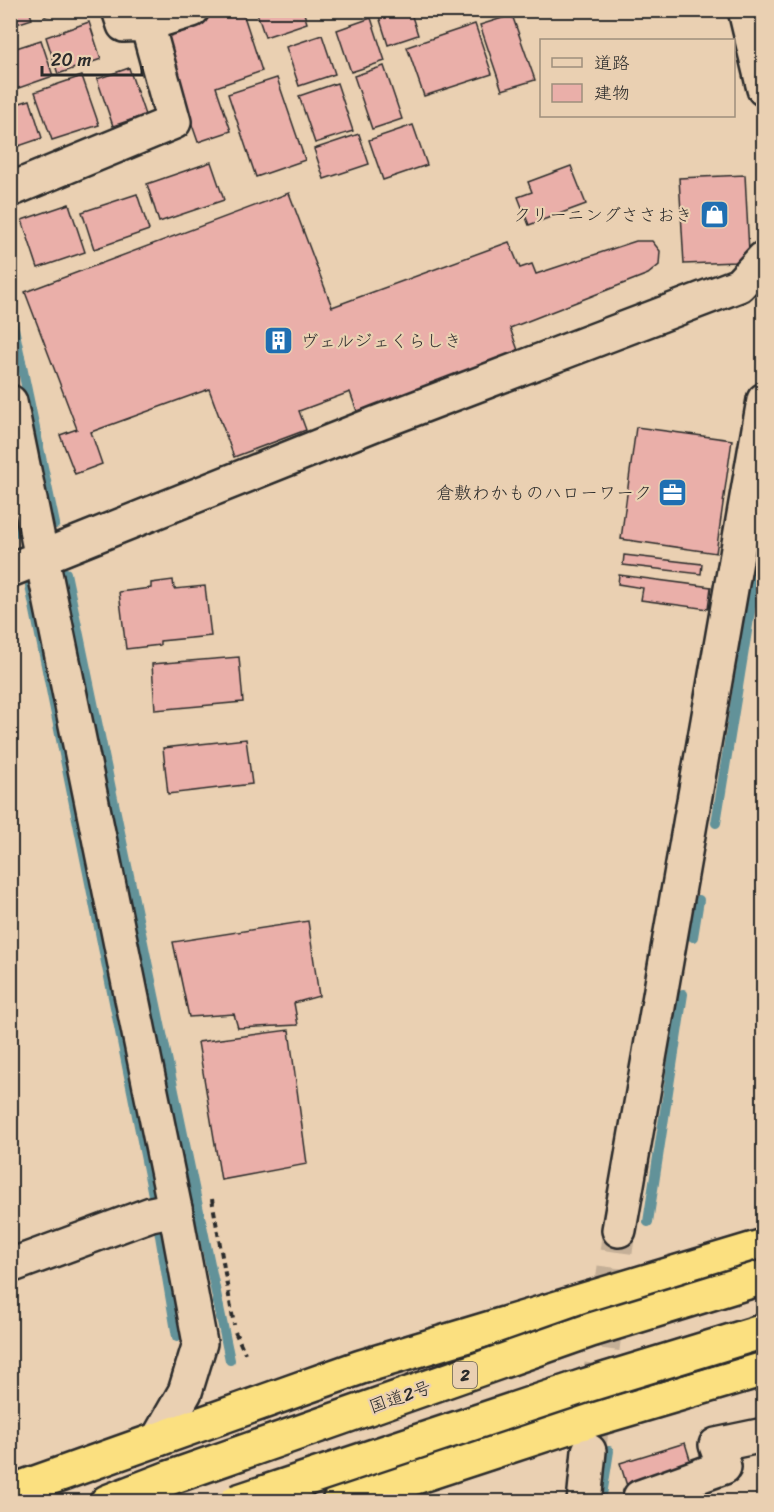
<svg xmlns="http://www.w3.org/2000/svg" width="774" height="1512" viewBox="0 0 774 1512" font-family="Sriracha,'Klee One',sans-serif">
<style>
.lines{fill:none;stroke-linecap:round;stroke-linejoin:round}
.stream{stroke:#629299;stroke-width:10}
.building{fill:#eaafa9;stroke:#2b2b2b;stroke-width:1.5}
.street-tunnel{stroke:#c4af97;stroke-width:33;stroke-dasharray:33 16;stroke-linecap:butt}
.street-casing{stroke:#2b2b2b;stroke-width:38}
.highway-casing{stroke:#2b2b2b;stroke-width:38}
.path{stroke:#2b2b2b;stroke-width:4;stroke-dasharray:6 4.5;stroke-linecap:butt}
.street{stroke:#ead0b2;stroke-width:33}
.highway{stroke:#fbe080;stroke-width:33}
.highway-bridge-casing{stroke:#2b2b2b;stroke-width:38;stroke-linecap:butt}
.highway-bridge{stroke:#fbe080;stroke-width:33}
.labels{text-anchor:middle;stroke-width:4.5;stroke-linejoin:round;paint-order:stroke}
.shield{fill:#ead0b2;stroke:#645c54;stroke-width:1.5}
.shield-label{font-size:16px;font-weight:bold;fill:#2b2b2b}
.poi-label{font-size:18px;fill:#2b2b2b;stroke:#ead0b2;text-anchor:end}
.street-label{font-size:18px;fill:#2b2b2b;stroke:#ead0b2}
</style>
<rect width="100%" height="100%" fill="#ead0b2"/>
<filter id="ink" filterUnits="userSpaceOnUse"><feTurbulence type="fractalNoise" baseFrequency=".0167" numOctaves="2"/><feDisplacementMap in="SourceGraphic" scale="12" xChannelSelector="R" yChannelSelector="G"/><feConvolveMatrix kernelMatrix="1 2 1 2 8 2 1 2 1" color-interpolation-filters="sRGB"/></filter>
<g filter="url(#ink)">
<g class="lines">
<!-- stream -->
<g class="stream">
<polyline points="10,309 55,524"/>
<polyline points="10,493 19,533"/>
<polyline points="66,573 230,1360"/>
<polyline points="30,586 154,1200 177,1337"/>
<polyline points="716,823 764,526"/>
<polyline points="693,937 699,900"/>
<polyline points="648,1222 683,994"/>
<polyline points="601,1502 609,1451"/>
</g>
</g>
<!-- building -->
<g class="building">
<polygon points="10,10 29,10 32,19 10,26"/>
<polygon points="43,10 63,10 45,16"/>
<polygon points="212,10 242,10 262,71 216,87 231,131 198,142 159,29"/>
<polygon points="256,10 303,10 307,23 265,37"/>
<polygon points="333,10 353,10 335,16"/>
<polygon points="377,10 410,10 418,35 388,45"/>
<polygon points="512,15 535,80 502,90 480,25"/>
<polygon points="371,18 385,61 351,72 337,30"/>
<polygon points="89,22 101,59 58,74 46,37"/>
<polygon points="475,24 492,74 424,96 407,47"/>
<polygon points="322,35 335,74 299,86 286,47"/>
<polygon points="41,40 53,76 13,90 10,50"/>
<polygon points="384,66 402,119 372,129 354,76"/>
<polygon points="129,68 145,115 113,126 97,79"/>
<polygon points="82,76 99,125 52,140 35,92"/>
<polygon points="277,78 305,160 256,177 228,94"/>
<polygon points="337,83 353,131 315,143 299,96"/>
<polygon points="30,100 42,138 10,149 10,106"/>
<polygon points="413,125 427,165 383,180 369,140"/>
<polygon points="359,134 369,164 324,179 314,149"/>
<polygon points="211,162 224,200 159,222 147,184"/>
<polygon points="571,166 586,204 529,225 518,197 532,192 528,182"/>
<polygon points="745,175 749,252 736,262 684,264 679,178"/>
<polygon points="289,193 332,307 509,242 520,268 532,264 536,274 636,241 652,241 660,251 659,265 648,274 510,328 519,353 358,414 350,392 299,411 306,430 234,457 209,389 91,432 102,464 75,474 60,435 77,429 25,292"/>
<polygon points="137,194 149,230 94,249 82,212"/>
<polygon points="69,204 85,252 38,268 22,220"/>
<polygon points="636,427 732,440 716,553 621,539"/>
<polygon points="624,555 702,564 701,574 623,565"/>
<polygon points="619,575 711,587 708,609 641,600 643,588 618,584"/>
<polygon points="173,580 174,589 205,586 211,636 160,641 160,645 126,649 119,592 151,588 151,583"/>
<rect x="763" y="603" width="1" height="160"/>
<polygon points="239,657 243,702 155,710 152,664"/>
<polygon points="246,739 252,784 168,794 163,748"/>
<polygon points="308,921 319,996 294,1003 298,1025 238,1028 234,1014 189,1017 173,942"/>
<polygon points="289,1030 307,1164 221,1180 198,1042"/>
<polygon points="685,1443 692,1466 627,1486 620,1463"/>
</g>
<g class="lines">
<!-- street-tunnel -->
<polyline class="street-tunnel" points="590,1446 619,1230"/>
<defs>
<g id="street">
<polyline points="745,10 764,89"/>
<polyline points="147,24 192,10"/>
<polyline points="10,190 174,122 147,24 124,25 119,10"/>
<polyline points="10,402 175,1209 200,1343 185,1392 158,1439"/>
<polyline points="10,570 377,423 739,285 764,258"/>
<polyline points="619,1230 764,400"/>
<polyline points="10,1266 151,1214 175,1209"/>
<polyline points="640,1497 724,1467 716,1445 764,1435"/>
<polyline points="584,1502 589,1451"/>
</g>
<g id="highway">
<polyline points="10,1492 361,1367 764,1246"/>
<polyline points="107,1502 169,1478"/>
<polyline points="339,1502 571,1426 764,1369"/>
</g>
</defs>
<!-- street casing -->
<use href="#street" class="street-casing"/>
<!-- highway casing -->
<use href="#highway" class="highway-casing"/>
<!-- path -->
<g class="path">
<polyline points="212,1199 234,1325"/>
<polyline points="235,1332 245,1353"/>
</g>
<!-- street -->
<use href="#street" class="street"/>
<!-- highway -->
<use href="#highway" class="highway"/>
<defs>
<g id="highway-bridge">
<polyline points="169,1478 591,1330 764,1277"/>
<polyline points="236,1502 584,1386 764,1331"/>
</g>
</defs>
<!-- highway-bridge casing -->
<use href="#highway-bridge" class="highway-bridge-casing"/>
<!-- highway-bridge -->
<use href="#highway-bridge" class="highway-bridge"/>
</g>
</g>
<!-- icons -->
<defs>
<symbol id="shop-square" viewBox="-11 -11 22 22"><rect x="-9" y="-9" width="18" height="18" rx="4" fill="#1f6fb2" stroke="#ead0b2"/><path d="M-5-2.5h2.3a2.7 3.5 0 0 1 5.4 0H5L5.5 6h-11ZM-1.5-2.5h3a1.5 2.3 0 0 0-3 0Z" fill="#fff"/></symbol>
<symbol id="building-square" viewBox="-11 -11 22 22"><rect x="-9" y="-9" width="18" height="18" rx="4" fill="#1f6fb2" stroke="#ead0b2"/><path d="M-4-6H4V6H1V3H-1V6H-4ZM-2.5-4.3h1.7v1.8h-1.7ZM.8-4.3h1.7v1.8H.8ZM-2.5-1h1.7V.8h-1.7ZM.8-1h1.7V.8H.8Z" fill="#fff"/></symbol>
<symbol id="office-square" viewBox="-11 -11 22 22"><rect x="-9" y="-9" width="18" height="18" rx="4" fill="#1f6fb2" stroke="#ead0b2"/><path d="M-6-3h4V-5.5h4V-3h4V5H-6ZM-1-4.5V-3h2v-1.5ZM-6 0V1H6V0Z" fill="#fff"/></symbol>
</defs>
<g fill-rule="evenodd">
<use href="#shop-square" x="698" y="198" width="33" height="33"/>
<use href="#building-square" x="262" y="324" width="33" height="33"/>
<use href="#office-square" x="656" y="476" width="33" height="33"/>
</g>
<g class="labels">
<!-- shield labels -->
<rect class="shield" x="453" y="1362" width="24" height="26" rx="4.5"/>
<g class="shield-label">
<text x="465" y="1381">2</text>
</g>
<!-- poi labels -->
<g class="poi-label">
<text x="693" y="221">クリーニングささおき</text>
<text x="300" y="347" text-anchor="start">ヴェルジェくらしき</text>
<text x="652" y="499">倉敷わかものハローワーク</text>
</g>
<!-- street labels -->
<g class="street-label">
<text transform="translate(400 1397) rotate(-19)" y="6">国道2号</text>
</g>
</g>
<!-- margin -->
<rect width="774" height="1512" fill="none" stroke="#ead0b2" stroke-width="36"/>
<rect x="18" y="18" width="738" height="1476" fill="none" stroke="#2b2b2b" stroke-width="2" filter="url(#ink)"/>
<!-- legend -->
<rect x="540" y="39" width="195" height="78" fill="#ead0b2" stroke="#9e8e7c" stroke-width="1.5"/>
<rect x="552" y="58" width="30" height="9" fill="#ead0b2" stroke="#9e8e7c" stroke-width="1.5"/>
<text x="594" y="69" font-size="18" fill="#2b2b2b">道路</text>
<rect x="552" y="84" width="30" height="18" fill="#eaafa9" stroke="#9e8e7c" stroke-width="1.5"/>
<text x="594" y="99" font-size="18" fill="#2b2b2b">建物</text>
<!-- scale -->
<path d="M42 66v9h100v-9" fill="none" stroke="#2b2b2b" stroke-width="3"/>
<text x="51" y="66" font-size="18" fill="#2b2b2b" stroke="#ead0b2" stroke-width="4.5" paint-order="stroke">20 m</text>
</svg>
